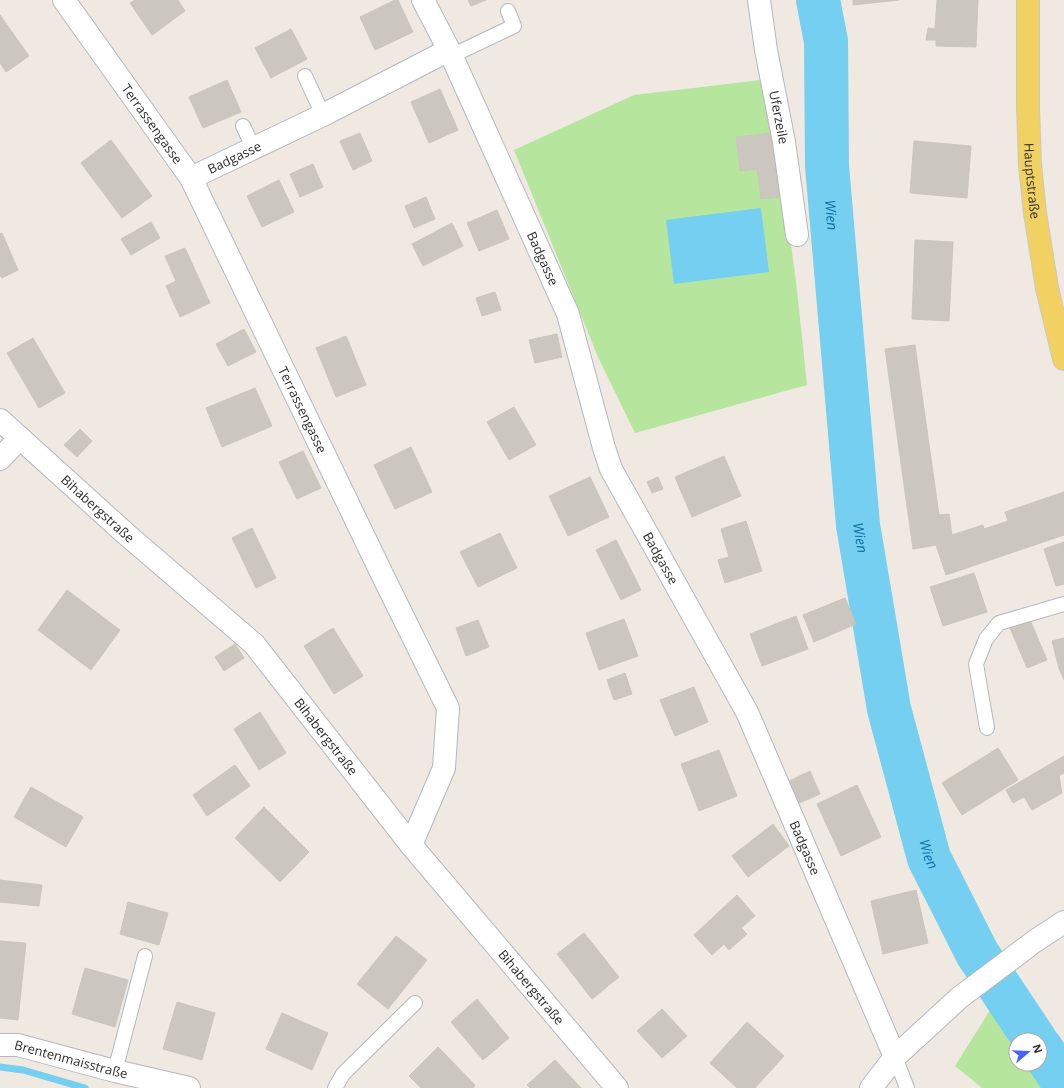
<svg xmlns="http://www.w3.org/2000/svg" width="1064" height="1088" viewBox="0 0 1064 1088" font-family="'Open Sans',sans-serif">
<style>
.green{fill:#b6e59e}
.water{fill:#75cff0}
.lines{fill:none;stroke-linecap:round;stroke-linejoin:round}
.stream{stroke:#75cff0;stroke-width:7}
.river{stroke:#75cff0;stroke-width:44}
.building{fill:#cbc7bf;stroke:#cbc5ba}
.lane-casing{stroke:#b4b7c1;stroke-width:16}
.street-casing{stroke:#b4b7c1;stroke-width:24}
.secondary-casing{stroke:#b4b7c1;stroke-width:24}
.primary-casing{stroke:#c9c9c9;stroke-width:24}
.lane{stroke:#fff;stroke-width:14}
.street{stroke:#fff;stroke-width:22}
.secondary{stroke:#fff;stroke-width:22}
.primary{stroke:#f2d163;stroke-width:22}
.labels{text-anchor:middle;stroke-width:3;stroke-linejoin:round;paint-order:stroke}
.street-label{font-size:13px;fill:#2e2e2e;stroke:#fff}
.water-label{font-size:14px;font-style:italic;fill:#0d6fa3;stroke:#fff}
</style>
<rect width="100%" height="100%" fill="#efe9e1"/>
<!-- green -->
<g class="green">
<polygon points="761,80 775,131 796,281 807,385 635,433 598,357 514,150 634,95"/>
<polygon points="992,1007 1018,1040 1016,1040 1016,1064 1037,1064 1055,1088 982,1088 955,1066"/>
</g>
<!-- water -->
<polygon class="water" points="761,208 769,272 674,284 666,220"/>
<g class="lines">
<!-- stream -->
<polyline class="stream" points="0,1067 23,1070 85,1088"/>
<!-- river -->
<g class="river">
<path id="s1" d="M818,0l8,41 1,125 31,359 31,184 40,149 48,95 58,87"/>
<polyline points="1040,1047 1064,1083"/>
</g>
</g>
<!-- building -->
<g class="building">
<polygon points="135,0 178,0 185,11 152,35 130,3"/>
<polygon points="395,0 398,0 413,32 375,50 360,17"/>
<polygon points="468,0 486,0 471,6"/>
<polygon points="853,0 899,0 853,5"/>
<polygon points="937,0 978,0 976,47 936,46 936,40 926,40 928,28 935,29"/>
<polygon points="0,15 29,56 6,72 0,63"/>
<polygon points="291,29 307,59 271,78 255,48"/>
<polygon points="227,80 241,112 203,128 189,97"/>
<polygon points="440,89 458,130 429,143 411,102"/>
<polygon points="360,133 372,161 353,170 340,141"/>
<polygon points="772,133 779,197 761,199 757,169 740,171 736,137"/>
<polygon points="111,140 152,196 122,218 81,163"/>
<polygon points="914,141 971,146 967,198 910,193"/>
<polygon points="313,164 323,187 300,197 290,174"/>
<polygon points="279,180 294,212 262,227 247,196"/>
<polygon points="426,197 435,219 414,228 405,206"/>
<polygon points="497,210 509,239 479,251 467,223"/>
<polygon points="151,222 160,238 131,255 121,239"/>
<polygon points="452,223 463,246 423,266 412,244"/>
<polygon points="2,233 18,270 2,278 0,275 0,234"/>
<polygon points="915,240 953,242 949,321 912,319"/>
<polygon points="185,248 210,303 180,317 166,286 176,281 165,256"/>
<polygon points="495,292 501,310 482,316 476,298"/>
<polygon points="244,329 256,352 228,366 216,344"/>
<polygon points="557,334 562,357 535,363 529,340"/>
<polygon points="346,336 366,385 336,397 316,348"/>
<polygon points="33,338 65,393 39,408 7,353"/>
<polygon points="915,345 939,515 949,514 952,535 983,525 984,529 1008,521 1005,512 1064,492 1064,535 946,575 936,545 913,549 885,349"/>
<polygon points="255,388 272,426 222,447 206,408"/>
<polygon points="514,407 536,445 509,460 487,422"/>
<polygon points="80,429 92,441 77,457 64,445"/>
<polygon points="411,447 432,492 395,509 374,465"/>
<polygon points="303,451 321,488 297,499 279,462"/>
<polygon points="724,456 741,496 692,517 675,477"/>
<polygon points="590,477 609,517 568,536 549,496"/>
<polygon points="658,477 663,489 652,493 647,482"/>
<polygon points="746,521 762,571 725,583 718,560 729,557 721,529"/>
<polygon points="252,528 276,578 256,588 232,538"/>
<polygon points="500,533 517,568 478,587 460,552"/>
<polygon points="616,540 641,590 621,600 596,550"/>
<polygon points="1064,542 1064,584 1056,586 1044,549"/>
<polygon points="974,573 987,612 943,626 930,587"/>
<polygon points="67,590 120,630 91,670 38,630"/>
<polygon points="845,598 856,624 814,642 803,615"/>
<polygon points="796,616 808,649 762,666 750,634"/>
<polygon points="624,619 638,656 599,670 586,633"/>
<polygon points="478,620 489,647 466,656 456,628"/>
<polygon points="1030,620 1047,660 1027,668 1010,628"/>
<polygon points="333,628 363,676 334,694 304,646"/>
<polygon points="1064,638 1064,680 1059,668 1052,641"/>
<polygon points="235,644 244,658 224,671 215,657"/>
<polygon points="625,673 632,694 614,700 607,680"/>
<polygon points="694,687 708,722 675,736 660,700"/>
<polygon points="260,712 286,753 259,770 234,729"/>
<polygon points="998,748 1018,780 962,815 942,783"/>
<polygon points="719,750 737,796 699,811 681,764"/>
<polygon points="1064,756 1064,773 1059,776 1062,793 1032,810 1024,797 1013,803 1006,790"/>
<polygon points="235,765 250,786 207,816 193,795"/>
<polygon points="810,771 820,794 797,804 787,782"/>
<polygon points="857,785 881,837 841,856 817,804"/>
<polygon points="31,787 83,817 66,847 14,817"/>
<polygon points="264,807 309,852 280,882 235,838"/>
<polygon points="773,824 789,846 748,877 732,856"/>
<polygon points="0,880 42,885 39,906 0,902"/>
<polygon points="916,890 928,943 883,954 871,901"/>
<polygon points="737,895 755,916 741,928 747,934 729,950 724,944 712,955 694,935"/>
<polygon points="128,902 168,913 159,945 120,934"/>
<polygon points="584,933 619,977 592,999 557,954"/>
<polygon points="396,936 427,960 388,1009 357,984"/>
<polygon points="0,941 26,943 18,1020 0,1018"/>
<polygon points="85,968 128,980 115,1027 72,1014"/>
<polygon points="477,999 509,1038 483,1060 451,1022"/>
<polygon points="177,1002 215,1013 202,1060 163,1049"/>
<polygon points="662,1009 687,1036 662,1058 637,1031"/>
<polygon points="282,1013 328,1033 312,1070 266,1049"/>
<polygon points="747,1022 784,1056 755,1088 737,1088 710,1063"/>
<polygon points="438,1047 475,1085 473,1088 421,1088 409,1076"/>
<polygon points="555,1060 581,1088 530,1088 527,1085"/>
</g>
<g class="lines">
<defs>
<g id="lane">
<polyline points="451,56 514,26 508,11"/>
<polyline points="305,76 323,115"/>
<polyline points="243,126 253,147"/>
<polyline points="987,728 976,664 986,639 999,623 1064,604"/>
<polyline points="895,1057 907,1088"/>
<polyline points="115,1071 145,956"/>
<polyline points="335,1088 343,1074 415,1003"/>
</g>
<g id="street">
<path id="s2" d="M64,0l127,178 189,392 68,138 -4,60 -33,77"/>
<path id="s3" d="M423,0l26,50 119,264 36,134 7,21 136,243 148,345"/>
<path id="s4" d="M759,0l7,50 18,92 13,93"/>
<path id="s5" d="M191,178l132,-63 126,-65"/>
<path id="s6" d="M0,420l126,114 128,110 157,201 206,243"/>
<polyline points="0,459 20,438"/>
</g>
<g id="secondary">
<path id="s7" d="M0,1045h18l97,26 74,17"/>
<polyline points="871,1088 895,1057 959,998 1035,941 1064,922"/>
</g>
<g id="primary">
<path id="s8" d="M1028,0v108l2,57 5,48 12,75 17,71"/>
</g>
</defs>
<!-- lane casing -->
<use href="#lane" class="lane-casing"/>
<!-- street casing -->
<use href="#street" class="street-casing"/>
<!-- secondary casing -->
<use href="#secondary" class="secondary-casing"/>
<!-- primary casing -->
<use href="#primary" class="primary-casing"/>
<!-- lane -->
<use href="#lane" class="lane"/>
<!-- street -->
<use href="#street" class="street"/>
<!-- secondary -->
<use href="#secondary" class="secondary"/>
<!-- primary -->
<use href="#primary" class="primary"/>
</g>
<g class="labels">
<!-- street labels -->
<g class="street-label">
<text dy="5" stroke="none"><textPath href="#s4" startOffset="119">Uferzeile</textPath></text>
<text dy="5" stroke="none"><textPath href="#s2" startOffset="152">Terrassengasse</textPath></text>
<text dy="5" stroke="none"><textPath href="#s5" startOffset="48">Badgasse</textPath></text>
<text dy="5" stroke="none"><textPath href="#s8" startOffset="181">Hauptstraße</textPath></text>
<text dy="5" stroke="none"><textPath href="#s3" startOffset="285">Badgasse</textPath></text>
<text dy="5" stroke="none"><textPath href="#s2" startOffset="476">Terrassengasse</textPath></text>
<text dy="5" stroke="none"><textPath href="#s6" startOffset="132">Bihabergstraße</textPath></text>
<text dy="5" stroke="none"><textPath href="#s3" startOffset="609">Badgasse</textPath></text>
<text dy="5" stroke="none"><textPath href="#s6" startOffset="456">Bihabergstraße</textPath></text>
<text dy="5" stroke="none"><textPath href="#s3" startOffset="933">Badgasse</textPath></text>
<text dy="5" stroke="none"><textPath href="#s6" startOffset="780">Bihabergstraße</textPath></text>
<text dy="5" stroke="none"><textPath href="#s7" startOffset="73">Brentenmaisstraße</textPath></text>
</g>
<!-- water labels -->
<g class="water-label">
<text dy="5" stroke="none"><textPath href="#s1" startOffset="216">Wien</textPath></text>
<text dy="5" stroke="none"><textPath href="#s1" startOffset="540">Wien</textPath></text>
<text dy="5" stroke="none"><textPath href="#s1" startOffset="864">Wien</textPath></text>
</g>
</g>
<!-- north arrow -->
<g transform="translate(1028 1052) rotate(71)"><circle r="19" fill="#ffffff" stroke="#ababab"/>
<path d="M0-3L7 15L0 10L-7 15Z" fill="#4264fb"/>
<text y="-6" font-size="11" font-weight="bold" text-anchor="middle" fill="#2e2e2e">N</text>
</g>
</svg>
